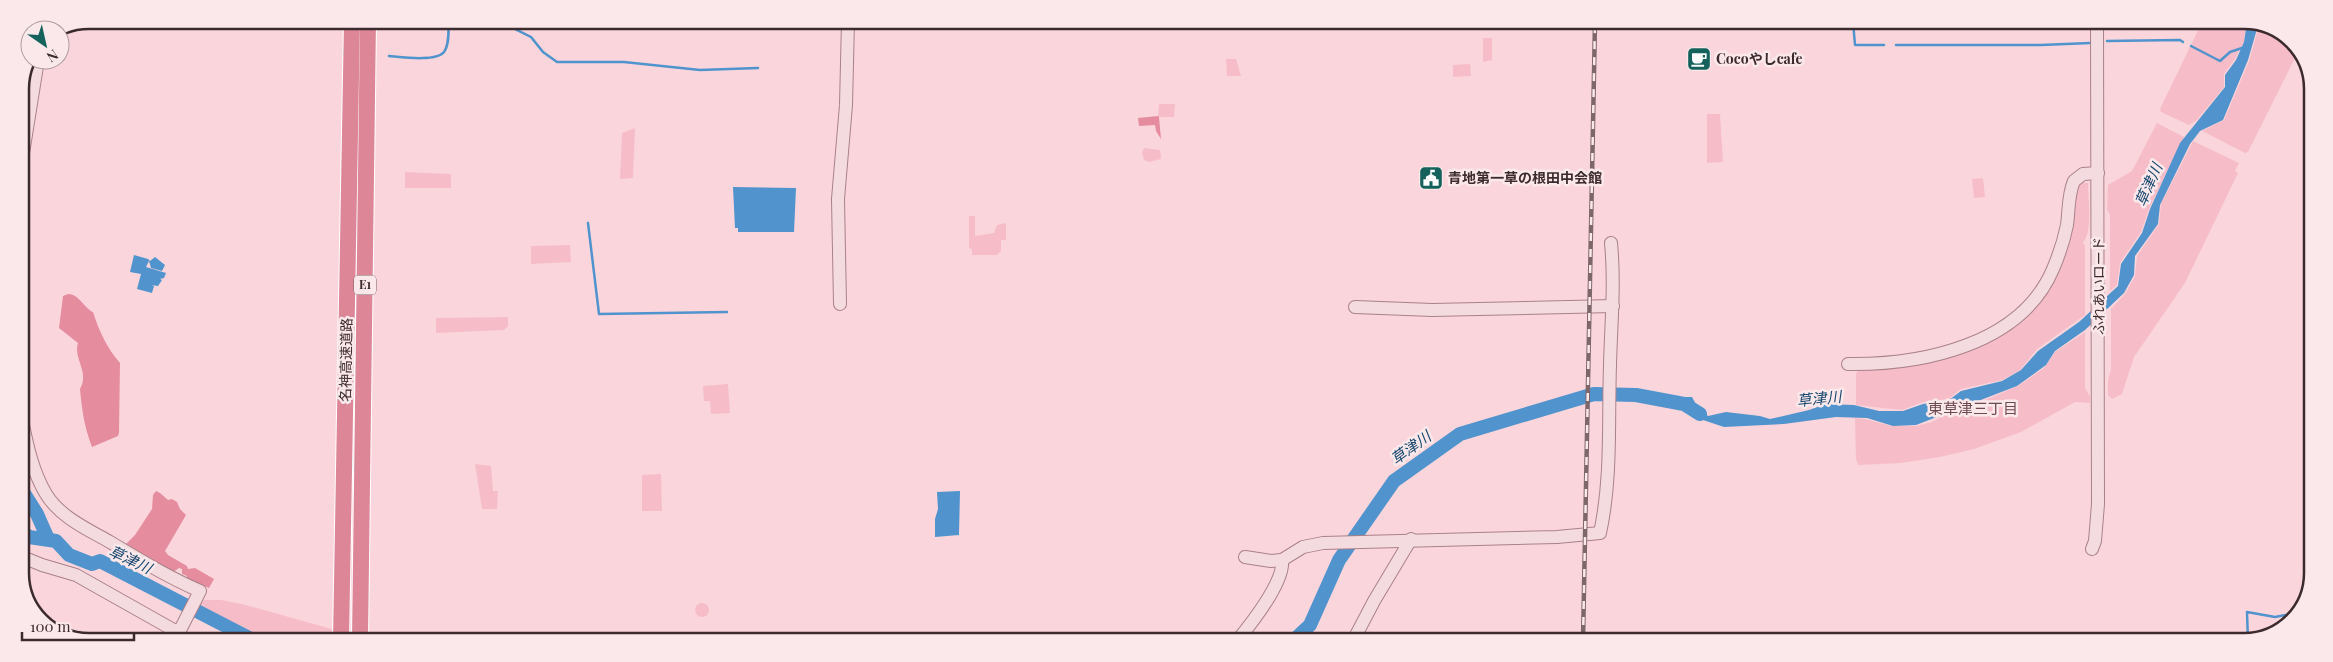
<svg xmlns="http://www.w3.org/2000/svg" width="2333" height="662" viewBox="0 0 2333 662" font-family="'Playfair Display','Noto Sans JP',serif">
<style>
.green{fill:#f6bdc8}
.forest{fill:#e58c9f}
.water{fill:#5093cd}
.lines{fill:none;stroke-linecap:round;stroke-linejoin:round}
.stream{stroke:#5093cd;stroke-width:2.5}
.river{stroke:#5093cd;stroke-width:14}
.secondary-casing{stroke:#aa8188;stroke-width:14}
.highway-casing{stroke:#fff;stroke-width:18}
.secondary{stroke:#f4dbe0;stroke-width:12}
.highway{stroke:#dc8698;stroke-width:16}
.rail-casing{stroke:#7e676b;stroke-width:4.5}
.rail{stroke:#fbe8eb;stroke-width:2.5;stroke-dasharray:8;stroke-linecap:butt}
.labels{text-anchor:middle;stroke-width:5;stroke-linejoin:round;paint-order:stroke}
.shield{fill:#fbe8eb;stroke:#756467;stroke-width:1}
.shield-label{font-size:12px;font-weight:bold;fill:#3c2b2e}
.poi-label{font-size:14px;font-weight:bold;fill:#3c2b2e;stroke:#fbe8eb;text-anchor:start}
.street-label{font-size:14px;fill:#3c2b2e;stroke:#fbe8eb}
.water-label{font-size:15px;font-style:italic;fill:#15476e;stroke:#fbe8eb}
.neighbourhood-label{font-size:15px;fill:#6e4950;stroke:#fbe8eb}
.rim{fill:none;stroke:#3c2b2e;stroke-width:2.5}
</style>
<rect width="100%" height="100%" fill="#fad6dc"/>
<!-- green -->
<g class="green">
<polygon points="2202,22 2246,23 2244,42 2235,59 2224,74 2224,87 2197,120 2189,125 2161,112 2160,109"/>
<polygon points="2260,22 2296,44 2299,50 2248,152 2245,153 2202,131 2224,120 2249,61"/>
<polygon points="1483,38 1492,38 1492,60 1483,62"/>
<polygon points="1226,59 1236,59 1241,76 1227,76"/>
<polygon points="1470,64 1471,76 1453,77 1453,65"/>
<polygon points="1159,104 1175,104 1174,117 1158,117"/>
<polygon points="1707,114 1720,114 1723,162 1707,163"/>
<polygon points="2157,123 2184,137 2149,209 2141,232 2120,263 2117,285 2110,291 2110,215 2107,209 2108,185 2132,171"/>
<polygon points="635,128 633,178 620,179 622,133"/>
<polygon points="2193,141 2239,163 2235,171 2238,173 2185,283 2134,357 2122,394 2112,399 2108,395 2108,381 2111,369 2111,309 2125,294 2135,276 2137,256 2159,224 2161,204"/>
<polygon points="1144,148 1160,150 1161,159 1149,162 1144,160 1142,153"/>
<polygon points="405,172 451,174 451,188 405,188"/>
<polygon points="1983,178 1985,197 1974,198 1972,179"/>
<path d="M2084,179v4h4c0,14 5,50 -5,59l2,4v69l-48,34 -17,21 -18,10 -41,9 -12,10 -26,3 -21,8 -46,-5v-31l3,-5 70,-8 109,-59 39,-115z"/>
<polygon points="969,216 975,216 975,236 994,233 997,225 1006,223 1006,240 1001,240 1001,251 997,255 972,255 972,249 969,248"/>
<polygon points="570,245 571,262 531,264 531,246"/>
<polygon points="508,317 508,326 504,330 436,333 436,318"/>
<polygon points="2085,332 2085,388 2090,396 2090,403 2075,402 2021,432 1974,449 1940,457 1901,463 1858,465 1856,459 1855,418 1866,419 1891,426 1916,426 1932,422 1948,413 1967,408 2018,386 2044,368 2055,352"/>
<polygon points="728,384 730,413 711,414 710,401 704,401 703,386"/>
<polygon points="475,464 491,466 493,491 498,491 497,509 482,509"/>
<polygon points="661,474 662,511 642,511 642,475"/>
<polygon points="204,600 221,600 242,604 371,640 280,640 249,632 198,607"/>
<circle cx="702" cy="610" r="7"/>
</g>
<!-- forest -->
<g class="forest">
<polygon points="1158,116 1159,117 1161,139 1156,131 1155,125 1139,126 1138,118"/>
<path d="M68,294c11,0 16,14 25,18 6,19 14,36 27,51l-1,70 -1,3 -26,11c-8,-21 -10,-37 -12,-58 10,-17 -7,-30 -2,-46l-19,-15 4,-32z"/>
<polygon points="156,491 160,493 168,500 172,499 177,502 180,509 186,515 165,551 168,555 187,566 188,569 195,568 214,579 209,588 186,579 187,576 182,574 182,569 179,568 173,572 125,545 135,535 152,509 153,495"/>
</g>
<!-- water -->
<g class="water">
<polygon points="2247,22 2259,22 2248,60 2223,120 2200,131 2190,144 2160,205 2158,224 2135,256 2134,275 2124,293 2085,330 2055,351 2046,365 2017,386 1916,425 1893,426 1867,418 1836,417 1784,424 1724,427 1703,420 1686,410 1685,397 1692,397 1698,408 1708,416 1726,412 1760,416 1770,419 1809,410 1826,404 1854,405 1879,411 1903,411 1923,404 1949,400 1961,391 2002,381 2021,370 2038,351 2079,322 2118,286 2121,264 2142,233 2150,209 2180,143 2225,87 2225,75 2236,60 2244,42"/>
<polygon points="733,187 796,188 794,232 738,232 738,228 735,228"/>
<polygon points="134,255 148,259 150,261 155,257 165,265 162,271 151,268 149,261 146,267 166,273 164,278 160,279 162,280 158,286 151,285 154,286 152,293 137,289 141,274 130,272"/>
<polygon points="960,491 959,535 935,537 935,519 938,509 937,492"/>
</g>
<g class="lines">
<!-- stream -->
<g class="stream">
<polyline points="1853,22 1855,45 1884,45"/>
<polyline points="503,23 531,37 543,52 557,62 624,62 700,70 758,68"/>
<polyline points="2107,41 2180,40 2183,42"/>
<polyline points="1896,45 2041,45 2090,43"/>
<polyline points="2191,46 2220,61 2230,52 2242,48"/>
<path d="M389,56c12,1 47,6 55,-4 6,-8 4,-23 5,-32"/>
<polyline points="588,223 599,314 727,312"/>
<polyline points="2248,641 2247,612 2275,617 2296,613"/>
</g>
<!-- river -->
<g class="river">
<polyline points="20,487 37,514 48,539"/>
<polyline points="20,530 29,537 56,541 69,555 92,564 100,561 253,640"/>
<polyline points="1293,641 1310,625 1339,560 1394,481 1460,434 1594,394 1636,395 1684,404 1700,414"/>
</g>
<defs>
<g id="secondary">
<polyline points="20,172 38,60"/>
<polyline points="840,304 838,199 846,105 848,21"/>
<polyline points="1355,307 1432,310 1613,306"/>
<path d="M1848,364c74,1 173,-19 205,-95 6,-14 11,-29 14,-44 2,-14 1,-31 7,-44l9,-7 15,-1"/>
<path d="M20,411c6,28 11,58 26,83 14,23 41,35 64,48 30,18 58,35 90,49l-25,49"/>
<polyline points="2092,549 2095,541 2098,504 2097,22"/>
<polyline points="20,556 42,565 76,575 179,633"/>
<polyline points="1245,557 1271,561 1282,560"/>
<path d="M1237,641c14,-17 48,-60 45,-81l21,-13 20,-4 234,-6 43,-4c12,-55 8,-112 10,-168 1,-41 5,-81 1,-122"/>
<polyline points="1353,641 1374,601 1411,539"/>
</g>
<g id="highway">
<polyline points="341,640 352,20"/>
<polyline points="360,640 368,20"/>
</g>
</defs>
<!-- secondary casing -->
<use href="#secondary" class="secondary-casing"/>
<!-- highway casing -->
<use href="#highway" class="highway-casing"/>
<!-- secondary -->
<use href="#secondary" class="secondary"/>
<!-- highway -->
<use href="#highway" class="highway"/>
<defs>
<polyline id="rail" points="1583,641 1595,22"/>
</defs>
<!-- rail casing -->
<use href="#rail" class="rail-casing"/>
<!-- rail -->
<use href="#rail" class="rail"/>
</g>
<!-- icons -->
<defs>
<symbol id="cafe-square" viewBox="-11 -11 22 22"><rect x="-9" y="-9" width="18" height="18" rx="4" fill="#15625c" stroke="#fbe8eb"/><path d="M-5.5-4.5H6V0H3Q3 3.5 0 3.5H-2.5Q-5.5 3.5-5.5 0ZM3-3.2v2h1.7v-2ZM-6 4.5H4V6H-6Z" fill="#fff"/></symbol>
<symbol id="civic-square" viewBox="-11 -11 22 22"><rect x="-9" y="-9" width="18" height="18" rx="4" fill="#15625c" stroke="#fbe8eb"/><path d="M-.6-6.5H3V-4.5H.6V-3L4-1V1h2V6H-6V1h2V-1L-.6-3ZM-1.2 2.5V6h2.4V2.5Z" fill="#fff"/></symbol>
</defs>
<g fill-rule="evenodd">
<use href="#cafe-square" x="1685" y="45" width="28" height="28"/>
<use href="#civic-square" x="1417" y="164" width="28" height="28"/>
</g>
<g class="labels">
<!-- shield labels -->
<rect class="shield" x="354" y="275.5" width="22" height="19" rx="4"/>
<g class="shield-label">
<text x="365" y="289">E1</text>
</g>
<!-- poi labels -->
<g class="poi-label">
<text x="1716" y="64">Cocoやしcafe</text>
<text x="1448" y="183">青地第一草の根田中会館</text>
</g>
<!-- street labels -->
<g class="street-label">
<text transform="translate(2099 286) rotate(-90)" y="5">ふれあいロード</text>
<text transform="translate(346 360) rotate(-89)" y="5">名神高速道路</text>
</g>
<!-- water labels -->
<g class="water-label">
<text transform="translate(2149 185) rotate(-66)" y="5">草津川</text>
<text transform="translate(1819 399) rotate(-6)" y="5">草津川</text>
<text transform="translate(1411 448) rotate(-36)" y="5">草津川</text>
<text transform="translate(130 560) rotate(25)" y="5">草津川</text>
</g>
<!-- neighbourhood labels -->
<g class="neighbourhood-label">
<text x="1973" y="414">東草津三丁目</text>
</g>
</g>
<!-- crop -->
<path d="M0 0H2333V662H0ZM89 29H2244A60 60 0 0 1 2304 89V573A60 60 0 0 1 2244 633H89A60 60 0 0 1 29 573V89A60 60 0 0 1 89 29Z" fill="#fbe8eb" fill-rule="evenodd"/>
<path class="rim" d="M89 29H2244A60 60 0 0 1 2304 89V573A60 60 0 0 1 2244 633H89A60 60 0 0 1 29 573V89A60 60 0 0 1 89 29Z"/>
<!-- north arrow -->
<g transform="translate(45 45) rotate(146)"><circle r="24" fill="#fbe8eb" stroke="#af9c9f"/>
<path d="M0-4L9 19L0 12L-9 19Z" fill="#15625c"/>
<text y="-8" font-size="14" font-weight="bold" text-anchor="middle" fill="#3c2b2e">N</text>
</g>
<!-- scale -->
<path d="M22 632v8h112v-8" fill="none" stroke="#3c2b2e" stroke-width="2.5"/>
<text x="30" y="632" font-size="15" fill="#3c2b2e" stroke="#fbe8eb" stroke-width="4" paint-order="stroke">100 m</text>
</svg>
